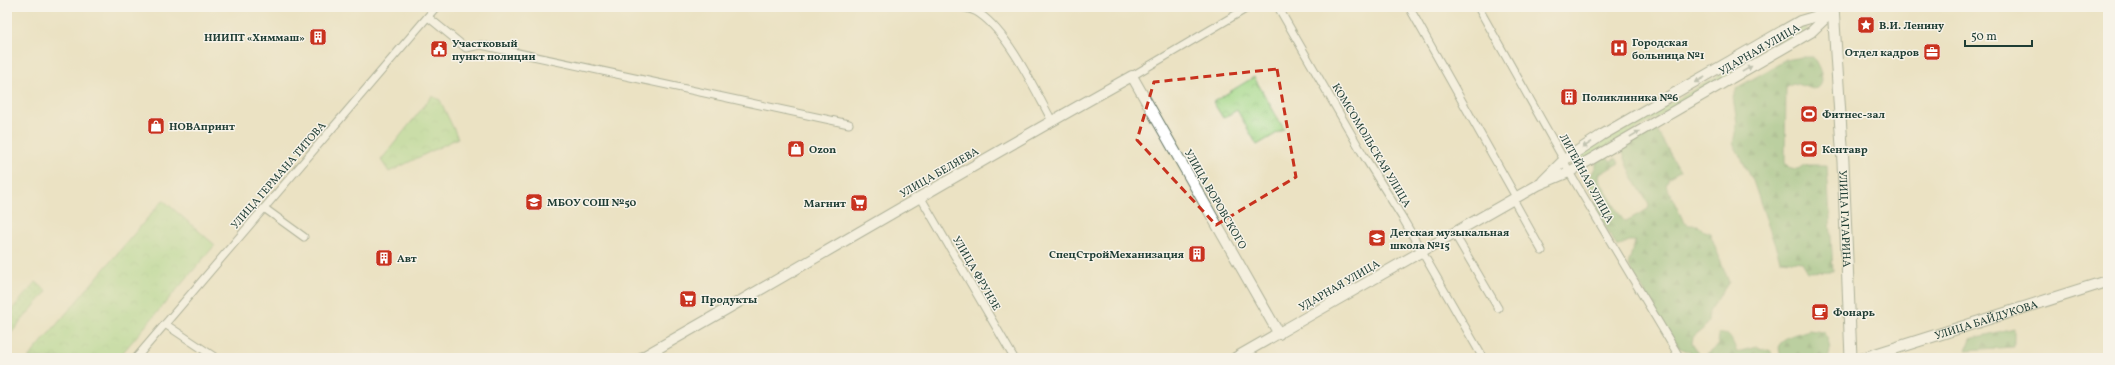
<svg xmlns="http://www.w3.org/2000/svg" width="2115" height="365" viewBox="0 0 2115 365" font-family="Vollkorn,serif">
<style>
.grass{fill:url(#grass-dots);stroke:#608a5e}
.forest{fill:url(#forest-firs);stroke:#507a54}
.park{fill:url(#park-crowns);stroke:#608a5e}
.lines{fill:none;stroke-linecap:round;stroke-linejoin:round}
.street-casing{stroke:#676;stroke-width:9}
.secondary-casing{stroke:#676;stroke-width:12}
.primary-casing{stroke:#676;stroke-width:13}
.street{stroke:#fff;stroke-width:7}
.secondary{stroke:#fff;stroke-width:10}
.primary{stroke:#fff;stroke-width:11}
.oneway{fill:#8f9e9a}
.marked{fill:none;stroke:#c8321e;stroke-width:3;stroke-dasharray:8 5;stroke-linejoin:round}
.labels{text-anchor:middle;stroke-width:3;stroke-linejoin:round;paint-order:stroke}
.poi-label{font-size:11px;font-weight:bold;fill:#1f3d34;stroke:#f7f3e8;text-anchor:start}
.street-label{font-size:11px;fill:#1f3d34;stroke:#f7f3e8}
</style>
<defs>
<pattern id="grass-dots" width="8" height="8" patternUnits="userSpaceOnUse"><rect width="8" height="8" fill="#a2d888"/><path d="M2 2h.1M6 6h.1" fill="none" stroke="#8bba76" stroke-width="1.8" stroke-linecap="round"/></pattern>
<pattern id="forest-firs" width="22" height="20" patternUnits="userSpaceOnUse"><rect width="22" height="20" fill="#81b874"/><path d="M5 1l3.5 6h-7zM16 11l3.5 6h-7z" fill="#699760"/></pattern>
<pattern id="park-crowns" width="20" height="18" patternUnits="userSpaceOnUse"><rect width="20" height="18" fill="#a2d888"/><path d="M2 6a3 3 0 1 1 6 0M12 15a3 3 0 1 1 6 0" fill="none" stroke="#8bba76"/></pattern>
</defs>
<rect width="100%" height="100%" fill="#f7f3e8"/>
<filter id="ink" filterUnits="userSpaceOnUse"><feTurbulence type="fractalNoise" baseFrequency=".025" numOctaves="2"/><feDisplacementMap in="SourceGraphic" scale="8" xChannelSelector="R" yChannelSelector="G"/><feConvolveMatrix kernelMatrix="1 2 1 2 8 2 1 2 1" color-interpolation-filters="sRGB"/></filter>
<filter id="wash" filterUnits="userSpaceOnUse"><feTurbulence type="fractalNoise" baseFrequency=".012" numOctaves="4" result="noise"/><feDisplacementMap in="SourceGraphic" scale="16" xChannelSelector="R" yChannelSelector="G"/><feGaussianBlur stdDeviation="0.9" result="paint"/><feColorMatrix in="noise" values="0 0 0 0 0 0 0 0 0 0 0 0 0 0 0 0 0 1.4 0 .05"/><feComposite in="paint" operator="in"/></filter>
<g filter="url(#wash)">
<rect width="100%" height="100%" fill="#ebe2c3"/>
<!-- grass -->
<polygon class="grass" points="36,282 47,291 7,338 7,315"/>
<!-- forest -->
<g class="forest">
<path d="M1801,57h12c5,7 14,24 5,31l-5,1 -20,-6 -7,4 -1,75 6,6 7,1 6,-4h23l6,106 -25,1 -6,-10 -22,-2 -27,-79 -20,-38 4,-20 -4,-26 5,-10 48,-27z"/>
<path d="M1655,127l25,44 -11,6 -3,8 18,37 5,3h9l6,6 6,2 19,49 -20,30 -1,10 -5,7 -10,8 -1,6 6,11 7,2 13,-11 1,-12c11,-2 14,10 18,19l19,-5 15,4 1,7h-81l-1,-6 -13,-5 -49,-82 7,-24h-6l-12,6 -22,-38 1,-9 -7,-13 1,-10 6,-11v-8l9,-6 5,9 6,-3 3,5 -19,11 -1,5 24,41 3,1 22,-12 1,-4 -16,-27 -13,-32z"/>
<polygon points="2014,328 2014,347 1966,350 1970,339"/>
<path d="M1809,330l14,2c6,7 9,17 5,26h-46c-11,-21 13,-23 27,-28z"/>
</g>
<!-- park -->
<g class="park">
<polygon points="1803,27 1807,27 1806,31 1582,161 1576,161 1578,156"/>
<polygon points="1254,77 1284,129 1257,145 1237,110 1223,118 1213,102"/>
<polygon points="432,96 440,100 458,138 389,172 381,160"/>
<polygon points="163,200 215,245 118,358 28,358"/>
</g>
</g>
<g filter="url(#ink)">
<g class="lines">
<defs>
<g id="street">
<path d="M960,7c7,1 15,3 20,7 29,20 55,76 72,107"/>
<polyline points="1278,7 1364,156 1402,217 1483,358"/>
<polyline points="1409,7 1516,197"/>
<polyline points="1478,7 1564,160 1569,172 1680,358"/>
<polyline points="428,17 466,48 481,45 849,124"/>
<polyline points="1132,76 1249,7"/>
<polyline points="921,198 1014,358"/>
<polyline points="1513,199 1542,251"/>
<polyline points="264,208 304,237"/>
<polyline points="1454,233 1498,308"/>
<polyline points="165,324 216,358"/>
<polyline points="136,358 436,7"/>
</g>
<g id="secondary">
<polyline points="1543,181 1564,160 1602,135 1800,21 1831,12"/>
<path d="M641,358c164,-93 326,-190 491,-282l147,258"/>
<polyline points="1235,358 1538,185 1569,172 1811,32 1833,11"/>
</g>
<g id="primary">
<path id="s1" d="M1833,7l10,155 8,196"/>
<path id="s2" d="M1864,358l244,-77"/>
</g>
</defs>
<!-- street casing -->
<use href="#street" class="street-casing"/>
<!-- secondary casing -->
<use href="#secondary" class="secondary-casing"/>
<!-- primary casing -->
<use href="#primary" class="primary-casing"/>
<!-- street -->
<use href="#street" class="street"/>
<!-- secondary -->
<use href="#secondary" class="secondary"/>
<!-- primary -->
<use href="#primary" class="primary"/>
</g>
<!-- one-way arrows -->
<defs><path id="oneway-solid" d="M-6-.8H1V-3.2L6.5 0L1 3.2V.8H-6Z"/></defs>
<g class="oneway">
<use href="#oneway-solid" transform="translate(1747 69) rotate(-30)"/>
<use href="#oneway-solid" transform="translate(1700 80) rotate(150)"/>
<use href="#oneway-solid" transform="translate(1635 134) rotate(-30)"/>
<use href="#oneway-solid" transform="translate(1587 145) rotate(147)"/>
</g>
</g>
<!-- marked area -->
<path d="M0 0H2115V365H0ZM1277,69l19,108 -80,48 -79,-85 17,-58z" fill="#ebe2c3" fill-opacity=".55" fill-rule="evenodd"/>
<path class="marked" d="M1277,69l19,108 -80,48 -79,-85 17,-58z"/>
<!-- icons -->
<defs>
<symbol id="sight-square" viewBox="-11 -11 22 22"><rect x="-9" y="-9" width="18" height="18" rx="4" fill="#c8321e" stroke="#f7f3e8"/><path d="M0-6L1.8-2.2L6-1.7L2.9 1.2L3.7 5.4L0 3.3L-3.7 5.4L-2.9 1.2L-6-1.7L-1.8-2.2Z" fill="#fff"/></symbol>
<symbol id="building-square" viewBox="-11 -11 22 22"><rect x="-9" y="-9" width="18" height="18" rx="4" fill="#c8321e" stroke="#f7f3e8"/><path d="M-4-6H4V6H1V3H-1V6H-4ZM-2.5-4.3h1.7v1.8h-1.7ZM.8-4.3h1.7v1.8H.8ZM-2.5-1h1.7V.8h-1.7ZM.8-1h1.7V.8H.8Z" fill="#fff"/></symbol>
<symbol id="hospital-square" viewBox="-11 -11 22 22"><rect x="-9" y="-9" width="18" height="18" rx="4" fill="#c8321e" stroke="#f7f3e8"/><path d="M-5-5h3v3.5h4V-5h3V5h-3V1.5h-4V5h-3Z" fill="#fff"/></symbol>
<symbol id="civic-square" viewBox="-11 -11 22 22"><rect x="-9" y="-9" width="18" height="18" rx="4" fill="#c8321e" stroke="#f7f3e8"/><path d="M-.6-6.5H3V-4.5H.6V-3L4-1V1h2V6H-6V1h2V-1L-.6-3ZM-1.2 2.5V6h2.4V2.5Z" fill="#fff"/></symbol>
<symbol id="office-square" viewBox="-11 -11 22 22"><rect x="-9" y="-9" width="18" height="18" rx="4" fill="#c8321e" stroke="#f7f3e8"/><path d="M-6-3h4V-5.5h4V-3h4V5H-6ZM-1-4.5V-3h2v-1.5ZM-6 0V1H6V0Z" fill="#fff"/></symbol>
<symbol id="stadium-square" viewBox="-11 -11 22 22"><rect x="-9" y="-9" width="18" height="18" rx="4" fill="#c8321e" stroke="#f7f3e8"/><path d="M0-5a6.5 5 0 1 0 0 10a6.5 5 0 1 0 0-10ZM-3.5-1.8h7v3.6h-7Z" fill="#fff"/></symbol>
<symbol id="shop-square" viewBox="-11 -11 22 22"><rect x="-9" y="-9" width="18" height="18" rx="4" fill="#c8321e" stroke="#f7f3e8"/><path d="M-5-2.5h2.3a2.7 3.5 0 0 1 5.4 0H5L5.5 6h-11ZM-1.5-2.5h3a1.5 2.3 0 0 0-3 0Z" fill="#fff"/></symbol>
<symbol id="school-square" viewBox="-11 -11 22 22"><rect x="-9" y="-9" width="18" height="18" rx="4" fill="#c8321e" stroke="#f7f3e8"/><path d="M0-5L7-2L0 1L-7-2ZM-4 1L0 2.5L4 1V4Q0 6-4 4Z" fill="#fff"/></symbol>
<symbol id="supermarket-square" viewBox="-11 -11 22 22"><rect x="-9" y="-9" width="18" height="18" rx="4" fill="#c8321e" stroke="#f7f3e8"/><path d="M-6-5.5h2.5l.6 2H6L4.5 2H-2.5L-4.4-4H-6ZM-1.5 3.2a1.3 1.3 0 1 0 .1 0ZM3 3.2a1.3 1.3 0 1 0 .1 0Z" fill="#fff"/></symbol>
<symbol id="cafe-square" viewBox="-11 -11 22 22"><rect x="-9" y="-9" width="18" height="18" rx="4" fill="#c8321e" stroke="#f7f3e8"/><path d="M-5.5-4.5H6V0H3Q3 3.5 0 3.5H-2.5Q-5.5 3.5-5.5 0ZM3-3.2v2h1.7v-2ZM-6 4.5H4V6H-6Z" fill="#fff"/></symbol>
</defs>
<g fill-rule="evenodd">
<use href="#sight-square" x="1856" y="15" width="20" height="20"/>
<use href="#building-square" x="308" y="27" width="20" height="20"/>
<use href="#hospital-square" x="1609" y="38" width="20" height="20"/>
<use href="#civic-square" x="429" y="39" width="20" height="20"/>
<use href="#office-square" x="1922" y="42" width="20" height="20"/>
<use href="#building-square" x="1559" y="87" width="20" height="20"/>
<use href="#stadium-square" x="1799" y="104" width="20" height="20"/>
<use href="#shop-square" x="146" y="116" width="20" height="20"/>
<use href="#shop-square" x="786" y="139" width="20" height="20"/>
<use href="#stadium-square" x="1799" y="139" width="20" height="20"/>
<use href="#school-square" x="524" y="192" width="20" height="20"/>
<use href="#supermarket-square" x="849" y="193" width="20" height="20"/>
<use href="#school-square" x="1367" y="228" width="20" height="20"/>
<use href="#building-square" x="1187" y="244" width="20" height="20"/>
<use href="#building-square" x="374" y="248" width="20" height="20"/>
<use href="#supermarket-square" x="678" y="289" width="20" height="20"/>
<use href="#cafe-square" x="1810" y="302" width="20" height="20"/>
</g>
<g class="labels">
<!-- poi labels -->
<g class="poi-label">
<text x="1879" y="29">В.И. Ленину</text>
<text x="305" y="41" text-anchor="end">НИИПТ «Химмаш»</text>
<text x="1632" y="46">Городская<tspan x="1632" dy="13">больница №1</tspan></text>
<text x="452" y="47">Участковый<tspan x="452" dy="13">пункт полиции</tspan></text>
<text x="1919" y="56" text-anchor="end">Отдел кадров</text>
<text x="1582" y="101">Поликлиника №6</text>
<text x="1822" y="118">Фитнес-зал</text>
<text x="169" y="130">НОВАпринт</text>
<text x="809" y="153">Ozon</text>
<text x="1822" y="153">Кентавр</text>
<text x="547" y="206">МБОУ СОШ №50</text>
<text x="846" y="207" text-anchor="end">Магнит</text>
<text x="1390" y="236">Детская музыкальная<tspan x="1390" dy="13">школа №15</tspan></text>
<text x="1184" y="258" text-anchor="end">СпецСтройМеханизация</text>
<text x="397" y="262">Авт</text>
<text x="701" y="303">Продукты</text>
<text x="1833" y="316">Фонарь</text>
</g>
<!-- street labels -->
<g class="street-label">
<text transform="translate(1759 49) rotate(-30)" y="4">УДАРНАЯ УЛИЦА</text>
<text transform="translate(1372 145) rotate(59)" y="4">КОМСОМОЛЬСКАЯ УЛИЦА</text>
<text transform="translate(939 172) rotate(-30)" y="4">УЛИЦА БЕЛЯЕВА</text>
<text transform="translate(278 175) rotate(-49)" y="4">УЛИЦА ГЕРМАНА ТИТОВА</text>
<text transform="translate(1587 178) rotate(61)" y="4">ЛИТЕЙНАЯ УЛИЦА</text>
<text transform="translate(1216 199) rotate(60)" y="4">УЛИЦА ВОРОВСКОГО</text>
<text dy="4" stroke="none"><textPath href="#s1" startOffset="212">УЛИЦА ГАГАРИНА</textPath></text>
<text transform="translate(977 273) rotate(60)" y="4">УЛИЦА ФРУНЗЕ</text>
<text transform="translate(1339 285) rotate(-30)" y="4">УДАРНАЯ УЛИЦА</text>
<text dy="4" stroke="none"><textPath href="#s2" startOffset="128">УЛИЦА БАЙДУКОВА</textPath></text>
</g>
</g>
<!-- margin -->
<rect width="2115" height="365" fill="none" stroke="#f7f3e8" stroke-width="24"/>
<!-- scale -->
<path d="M1965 40v6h67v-6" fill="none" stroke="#1f3d34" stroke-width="2"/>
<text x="1971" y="40" font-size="12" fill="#1f3d34" stroke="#f7f3e8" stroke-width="3" paint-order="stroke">50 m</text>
</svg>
